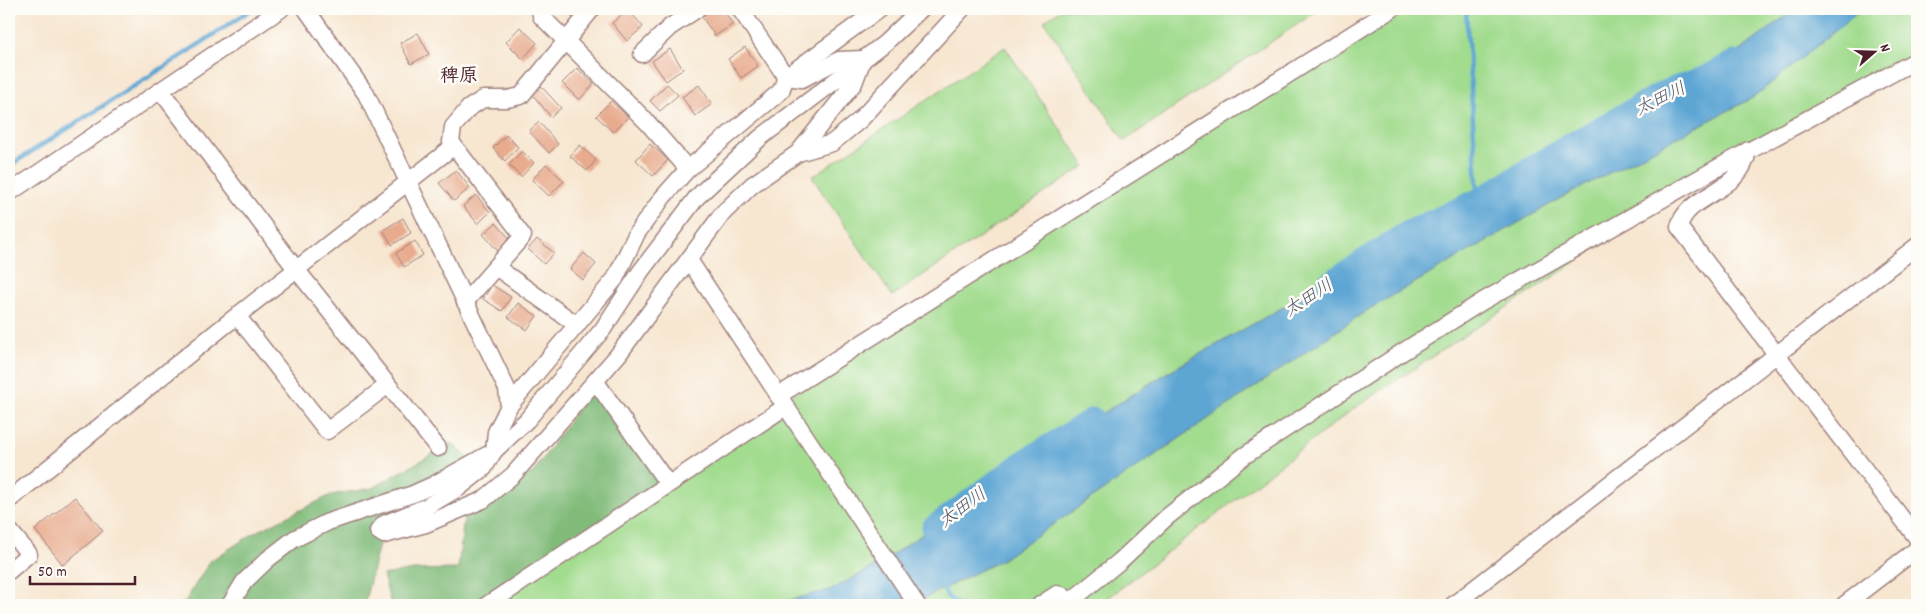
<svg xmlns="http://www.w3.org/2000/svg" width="1926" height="614" viewBox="0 0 1926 614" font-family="Dekko,'Klee One',sans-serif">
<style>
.green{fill:#a2dc8f;stroke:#767e5d}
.forest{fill:#81bc7a;stroke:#666e52}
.water{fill:#5da6d4;stroke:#546280}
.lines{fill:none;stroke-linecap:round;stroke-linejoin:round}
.stream{stroke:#5da6d4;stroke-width:4.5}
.river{stroke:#5da6d4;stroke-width:25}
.building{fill:#e8ab8e}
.minor-casing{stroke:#a0827e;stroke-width:19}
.minor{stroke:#fff;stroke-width:16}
.labels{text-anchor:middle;stroke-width:5;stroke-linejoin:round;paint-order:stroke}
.water-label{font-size:18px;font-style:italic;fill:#52556f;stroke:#fdfcf7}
.quarter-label{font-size:19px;font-weight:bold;fill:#4a1f2b;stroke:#fdfcf7}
</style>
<rect width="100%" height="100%" fill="#fdfcf7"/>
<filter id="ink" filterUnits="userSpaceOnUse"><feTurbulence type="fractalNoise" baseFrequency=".02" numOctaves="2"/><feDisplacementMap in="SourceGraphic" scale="10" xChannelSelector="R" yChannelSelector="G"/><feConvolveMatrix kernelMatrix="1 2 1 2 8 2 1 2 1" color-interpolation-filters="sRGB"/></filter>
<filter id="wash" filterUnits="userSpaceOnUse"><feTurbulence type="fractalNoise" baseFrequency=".0096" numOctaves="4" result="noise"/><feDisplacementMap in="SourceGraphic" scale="20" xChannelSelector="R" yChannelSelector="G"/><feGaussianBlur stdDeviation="1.12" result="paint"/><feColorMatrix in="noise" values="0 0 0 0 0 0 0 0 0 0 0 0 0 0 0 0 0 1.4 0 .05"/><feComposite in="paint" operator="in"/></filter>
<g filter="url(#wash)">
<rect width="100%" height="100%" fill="#f7e6d0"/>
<!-- green -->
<g class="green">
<polygon points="1062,9 1315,9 1317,11 1124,141 1044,21"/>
<polygon points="1387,9 1795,9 1705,78 1439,219 1170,371 1065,437 877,565 833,589 771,605 488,605 929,301"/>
<polygon points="1862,9 1917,9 1917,58 1719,167 1353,409 1099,605 1076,605 1062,595 1037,605 911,605 1001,560 1366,311 1561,198 1754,97"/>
<polygon points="1005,47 1085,166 892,296 812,177"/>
</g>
<!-- forest -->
<g class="forest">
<polygon points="596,382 668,484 487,605 391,605 383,575 414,570 458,569 465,508 533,473"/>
<polygon points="451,443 473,462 433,485 384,524 364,605 183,605 210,561 256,532 331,495 373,488"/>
</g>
<!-- water -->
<polygon class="water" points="1795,9 1862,9 1754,97 1561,198 1366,311 1001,560 911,605 771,605 833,589 877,565 1065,437 1170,371 1439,219 1705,78"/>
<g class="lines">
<!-- stream -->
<g class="stream">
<polyline points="1466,9 1478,201"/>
<polyline points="9,166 186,53 252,9"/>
<polyline points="942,585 947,596 958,605"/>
</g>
<!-- river -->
<g class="river">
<polyline points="1329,284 1408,233 1478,201 1568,147 1666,92 1705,78 1734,63"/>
<polyline points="934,528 1023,463 1093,420"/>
</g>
</g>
<g id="blocks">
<!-- building -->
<g class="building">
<polygon points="563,9 581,9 572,17"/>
<polygon points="628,9 643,27 627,41 612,23"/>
<polygon points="714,9 722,9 733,24 715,36 702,17"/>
<polygon points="520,27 537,43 523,59 506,42"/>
<polygon points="418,33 429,54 411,64 400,43"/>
<polygon points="745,47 758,66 741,78 728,59"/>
<polygon points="670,49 683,69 666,81 652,61"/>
<polygon points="577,68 594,84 579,100 562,83"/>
<polygon points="667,84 678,95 660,111 650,101"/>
<polygon points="699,85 712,104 695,116 682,97"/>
<polygon points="541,86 561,108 551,117 532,94"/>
<polygon points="611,101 628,117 613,132 596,116"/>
<polygon points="539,122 558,144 549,153 529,131"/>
<polygon points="506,135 518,147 505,161 493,148"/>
<polygon points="650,144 668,160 653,176 636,160"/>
<polygon points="580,145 596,160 587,171 570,156"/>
<polygon points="522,151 534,163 521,177 509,165"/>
<polygon points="546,164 564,181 549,196 532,180"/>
<polygon points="456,170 470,188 454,201 439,183"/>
<polygon points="476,195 490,212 478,224 463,206"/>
<polygon points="403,218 411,233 392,245 383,230"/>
<polygon points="496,223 511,240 498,251 483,234"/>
<polygon points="537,239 554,253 544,264 528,249"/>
<polygon points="415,241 423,255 404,267 396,253"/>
<polygon points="584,253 596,264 583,280 570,269"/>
<polygon points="492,285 511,297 502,311 483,299"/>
<polygon points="518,303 537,316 527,330 508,317"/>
<polygon points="75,497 103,531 63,565 35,530"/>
</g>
</g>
</g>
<g filter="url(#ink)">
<use href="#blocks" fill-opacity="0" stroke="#a0827e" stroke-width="1"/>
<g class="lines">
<defs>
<g id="minor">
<polyline points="306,9 366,94 507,389 509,406 496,432 494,451 484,468 460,487 426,507 384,524 378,531 384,535 426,524 483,500 513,475 618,355 723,213 752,185 798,153 854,83 863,59 839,60 802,79 786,77 740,9"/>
<polyline points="540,9 541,16 647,122 688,169"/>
<polyline points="642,54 670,27 697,9"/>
<polyline points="161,91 296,269 438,448"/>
<path d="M1748,150c-6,44 -61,43 -69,77l238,311"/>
<polyline points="798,153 832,143 860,120 962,9"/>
<polyline points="9,193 281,9"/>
<polyline points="689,260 917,605"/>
<polyline points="496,267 577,325"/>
<polyline points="465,302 523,236 451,142 453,127 469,108 483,99 507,99 521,96 592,9"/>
<polyline points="238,317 327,431 388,385"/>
<polyline points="596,382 668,484"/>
<polyline points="778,396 1392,9"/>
<polyline points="509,406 615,279 637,233 663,197 688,169 781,91 786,77 879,9"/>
<polyline points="9,500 224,326 454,146"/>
<polyline points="9,530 29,554 9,571"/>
<polyline points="230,605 244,582 268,559 294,539 328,522 413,494 433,485 494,451 527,420 603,329 641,271 697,197 760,138 885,43 921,9"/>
<polyline points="487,605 785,407"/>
<polyline points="1040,605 1057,594 1062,595 1070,602 1070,605"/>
<polyline points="1066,605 1120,561 1167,517 1244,456 1401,353 1483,301 1719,167 1917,60"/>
<polyline points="1453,605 1917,246"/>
<polyline points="1844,605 1917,549"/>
</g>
</defs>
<!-- minor casing -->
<use href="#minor" class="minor-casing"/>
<!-- minor -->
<use href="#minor" class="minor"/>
</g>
</g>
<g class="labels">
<!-- water labels -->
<g class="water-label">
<text transform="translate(1660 98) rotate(-26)" y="6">太田川</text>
<text transform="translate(1308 297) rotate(-33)" y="6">太田川</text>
<text transform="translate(962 507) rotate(-36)" y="6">太田川</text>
</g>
<!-- quarter labels -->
<g class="quarter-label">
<text x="459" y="81">稗原</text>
</g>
</g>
<!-- margin -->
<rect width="1926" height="614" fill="none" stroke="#fdfcf7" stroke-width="30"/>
<!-- north arrow -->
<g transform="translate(1874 52) rotate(70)" stroke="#fdfcf7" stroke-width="4" paint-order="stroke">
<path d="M0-4L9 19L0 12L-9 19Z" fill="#4a1f2b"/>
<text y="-8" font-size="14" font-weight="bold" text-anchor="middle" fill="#4a1f2b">N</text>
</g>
<!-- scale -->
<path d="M30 576v8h105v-8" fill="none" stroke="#4a1f2b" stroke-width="2.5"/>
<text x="38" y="576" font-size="15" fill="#4a1f2b" stroke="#fdfcf7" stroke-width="4" paint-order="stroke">50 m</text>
</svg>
